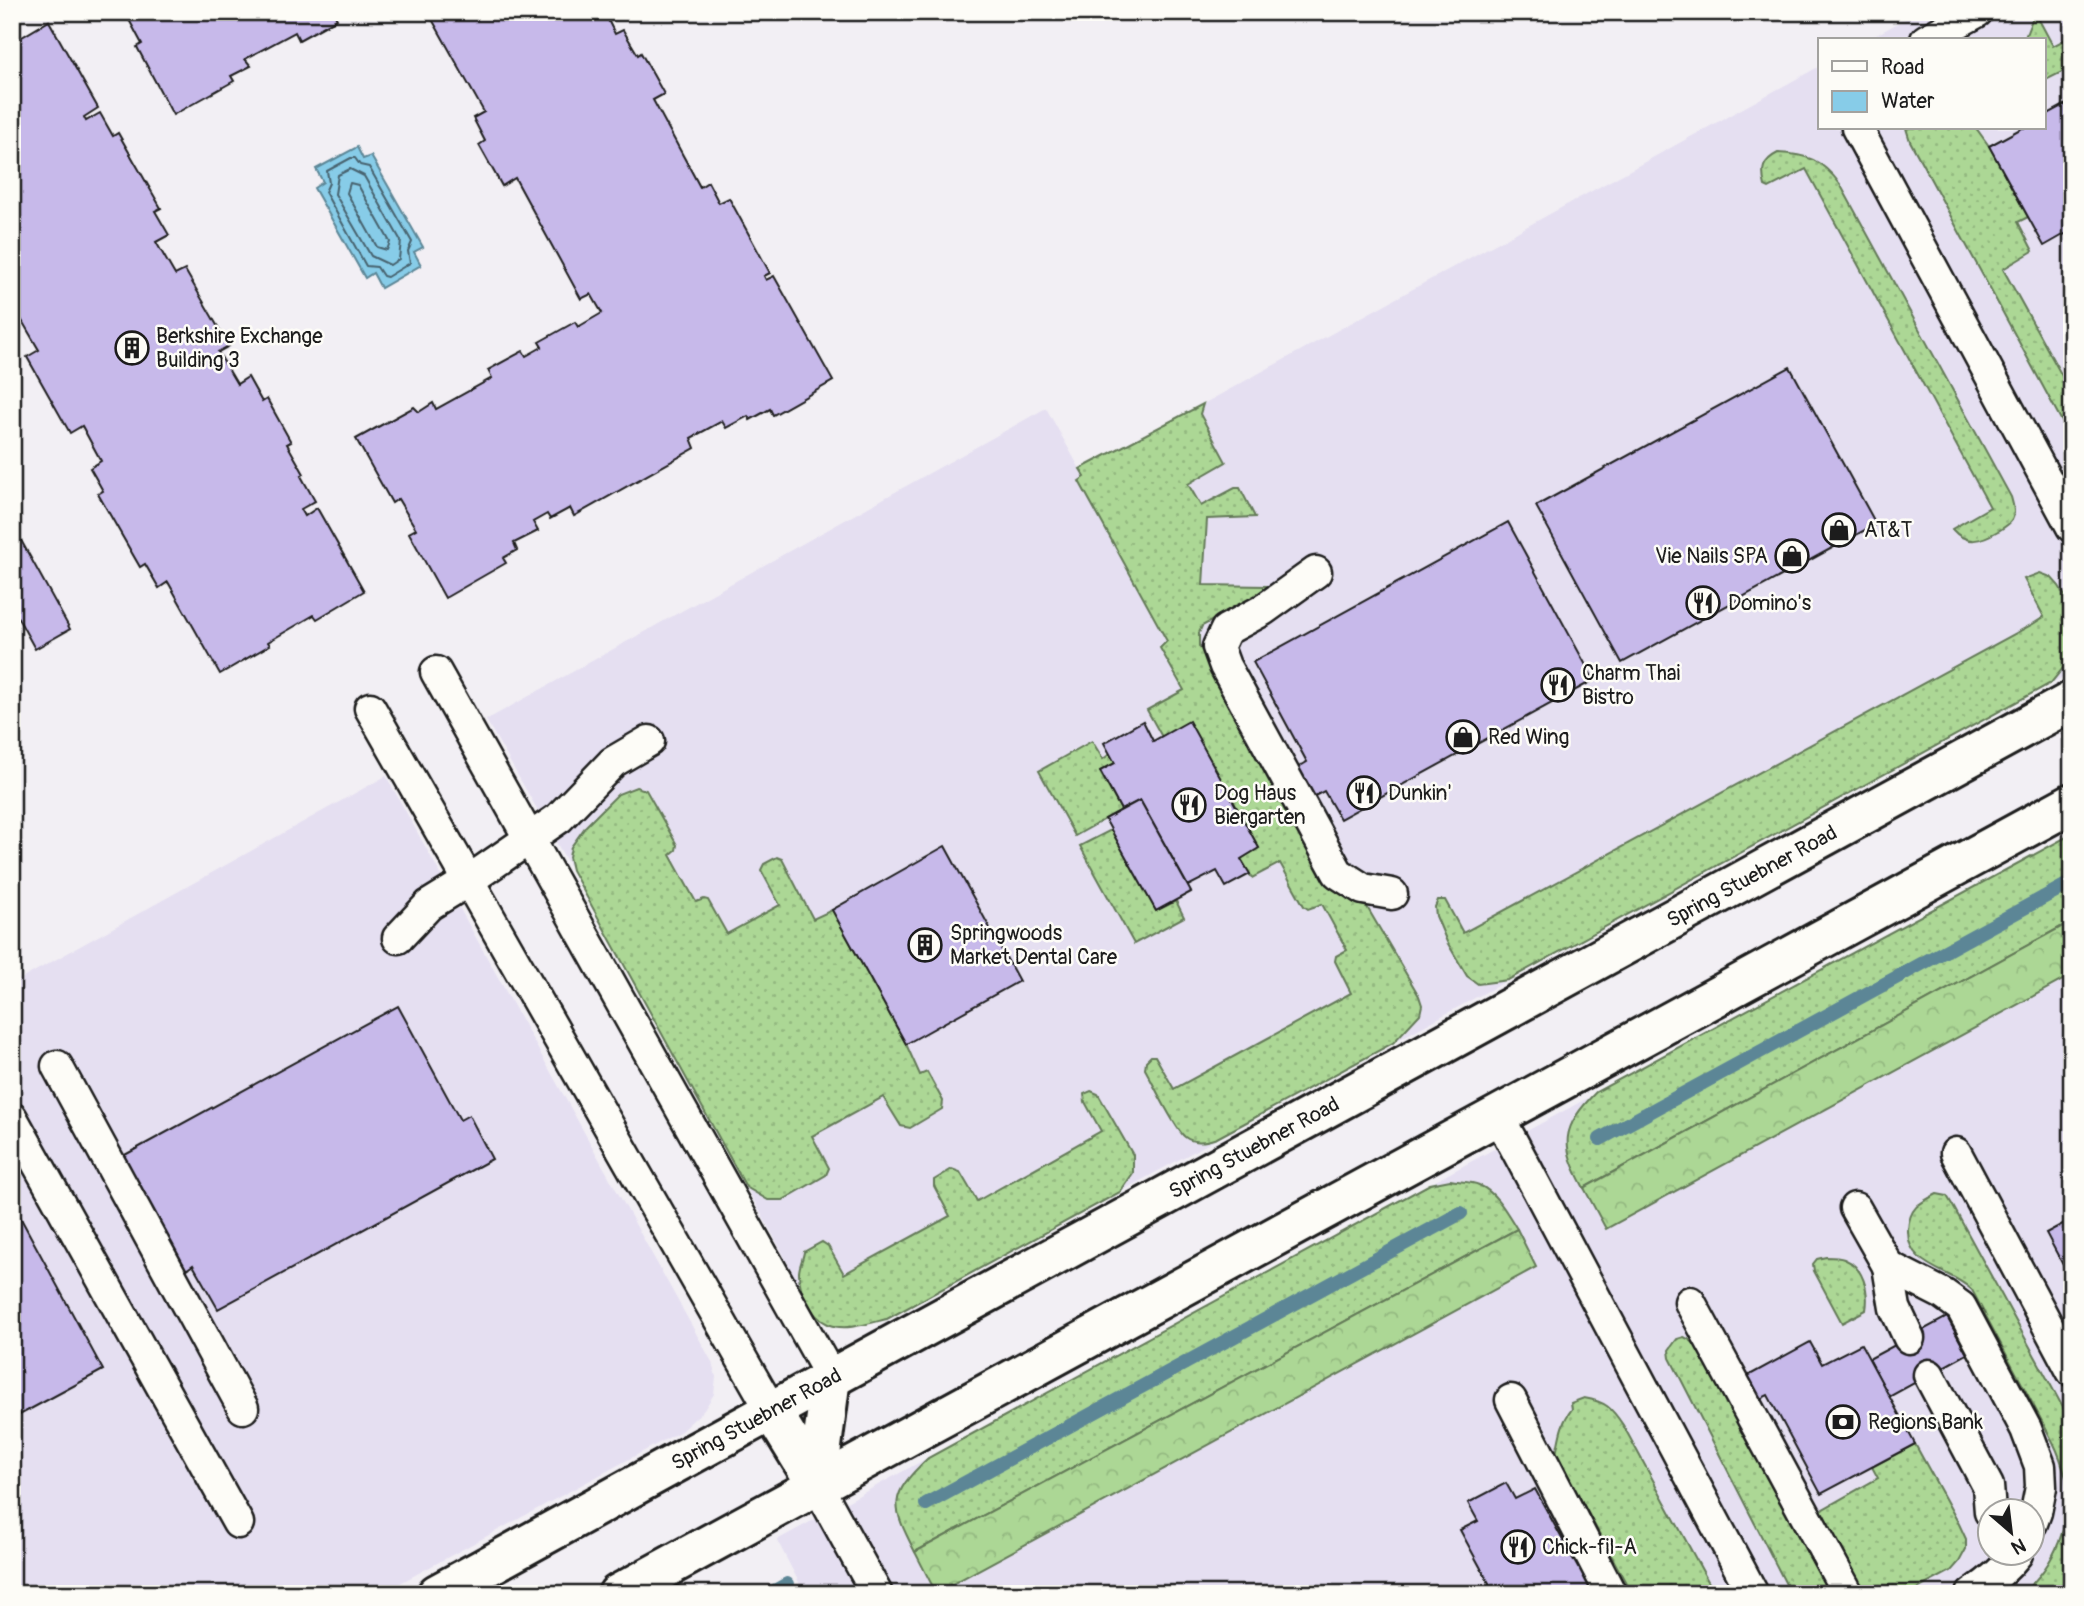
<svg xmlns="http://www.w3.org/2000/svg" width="2084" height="1606" viewBox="0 0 2084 1606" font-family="Pangolin,sans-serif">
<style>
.built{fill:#e5dff1;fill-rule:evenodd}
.grass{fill:url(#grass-dots);stroke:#647a58;stroke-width:2}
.forest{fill:url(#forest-crowns);stroke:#647a58;stroke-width:2}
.water{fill:#87cce8;stroke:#5c8696;stroke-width:2}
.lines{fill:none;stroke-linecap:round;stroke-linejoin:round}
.shore{stroke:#47626e;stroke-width:2}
.stream{stroke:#5c8696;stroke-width:14}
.building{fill:#c7b9ea;stroke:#1c1c1c;stroke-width:2}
.lane-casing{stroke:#1c1c1c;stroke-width:35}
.secondary-casing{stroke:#1c1c1c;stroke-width:44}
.lane{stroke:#fdfcf7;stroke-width:30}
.secondary{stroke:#fdfcf7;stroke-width:38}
.labels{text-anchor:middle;stroke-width:5;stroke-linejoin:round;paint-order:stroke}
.poi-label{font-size:21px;fill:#1c1c1c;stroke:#fdfcf7;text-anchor:start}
.street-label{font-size:21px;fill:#1c1c1c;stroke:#fdfcf7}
</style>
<defs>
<pattern id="grass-dots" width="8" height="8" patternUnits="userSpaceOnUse" patternTransform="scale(1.75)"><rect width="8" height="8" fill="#acd795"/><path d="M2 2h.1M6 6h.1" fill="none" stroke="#93b880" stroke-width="1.8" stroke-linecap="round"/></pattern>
<pattern id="forest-crowns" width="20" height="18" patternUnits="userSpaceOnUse" patternTransform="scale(1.75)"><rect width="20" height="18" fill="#acd795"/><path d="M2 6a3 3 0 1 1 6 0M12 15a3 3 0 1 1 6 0" fill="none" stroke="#93b880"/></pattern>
</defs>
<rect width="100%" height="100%" fill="#f2eff4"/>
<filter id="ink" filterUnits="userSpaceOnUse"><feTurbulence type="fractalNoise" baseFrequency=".0143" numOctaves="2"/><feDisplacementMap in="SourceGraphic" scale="14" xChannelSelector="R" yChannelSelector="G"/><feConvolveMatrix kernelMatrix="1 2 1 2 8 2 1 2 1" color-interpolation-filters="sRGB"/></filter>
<g filter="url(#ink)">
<!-- built -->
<g class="built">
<polygon points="1918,12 2072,12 2072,672 887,1319 852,1327 828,1325 812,1311 780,1248 572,870 486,720 1046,408 1080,469 1203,404 1820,66 1820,128 2044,128 2044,40 1867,40"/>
<polygon points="386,776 712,1362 716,1377 714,1394 704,1410 681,1431 380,1594 12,1594 12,984"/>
<path d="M2072,834v760h-1267l-28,-54zM1990,1512h42v42h-42z"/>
</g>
<!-- grass -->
<g class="grass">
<polygon points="2037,16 2053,46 2072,36 2072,67 2044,81 2044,40 2024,40 2033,17"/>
<polygon points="1906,128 1976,128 1989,146 2028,217 2018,222 2033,251 2003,269 2072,394 2072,440 1910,141"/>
<path d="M1778,153c29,1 44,7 62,31l171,313c2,8 5,16 1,23 -3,5 -9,8 -14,11 -17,10 -31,15 -46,-2l38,-22 -184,-338 -37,19 -4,-2c-4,-16 -3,-25 13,-33z"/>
<path d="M1203,404l-3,10 26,48 -38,22 13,22 34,-18h5l15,29 -48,2 -4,66 64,1 1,4 -66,36 -3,7v13l128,233 9,12 31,16 52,89 3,9 -2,9 -27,29 -176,95c-11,4 -23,6 -32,-1 -11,-9 -32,-54 -40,-68l1,-8 5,-5h4l19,33 177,-96 -16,-32 1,-5 11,-6 -25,-46 -14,5 -4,-3 -24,-43 -28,15 -11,-19 18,-11 -97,-111 -15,-27 37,-20 -24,-42 7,-7 -88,-160 6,-4 -5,-8z"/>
<polygon points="2040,573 2051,577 2059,586 2072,608 2072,657 2051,683 1508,980 1478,984 1467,976 1447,942 1436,916 1435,907 1438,900 1445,900 1463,933 2033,624 2044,617 2024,579"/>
<polygon points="1092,741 1103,759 1110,754 1115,763 1100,772 1121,810 1075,836 1039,771"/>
<polygon points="636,787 646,790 677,845 676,850 670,855 696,902 704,899 708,900 727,934 780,905 761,870 764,864 777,857 782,859 813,919 832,910 906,1044 920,1075 927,1072 943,1101 942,1109 910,1128 901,1126 883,1097 812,1136 829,1168 826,1175 783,1200 768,1200 746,1187 572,870 569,857 571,847 586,826 618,794"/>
<polygon points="1111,830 1156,911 1176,901 1184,917 1134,944 1080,846"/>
<path d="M2072,834v87l-488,267c-24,-44 -23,-60 12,-96z"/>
<path d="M1091,1091l7,3 35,61v18l-13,19 -233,127c-17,4 -43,13 -59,5 -18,-8 -29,-33 -29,-51 0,-7 4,-14 5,-21l18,-10 6,4 16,28 106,-58 -16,-30v-6l18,-11 8,3 17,29 124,-70 -16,-29 -1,-8z"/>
<path d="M1450,1180c9,2 21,1 29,5 18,8 28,28 38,44l-602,323c-24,-47 -27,-56 13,-94l502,-274z"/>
<path d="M1937,1194l10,2 6,10 119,218v170h-52c34,-25 54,-74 46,-116 -3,-12 -7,-24 -13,-36l-81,-152c-21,-21 -65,-22 -64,-60 1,-22 11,-27 29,-36z"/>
<path d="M1826,1257c5,0 13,0 18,2 20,8 25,32 22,51l-24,13 -28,-52 -1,-7 4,-5z"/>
<polygon points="1684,1337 1690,1340 1697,1346 1830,1594 1791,1594 1670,1358 1669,1350 1677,1339"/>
<path d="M1584,1398c22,4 27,9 39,27l92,169h-83l-76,-140c4,-17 4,-30 16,-45l-1,-6z"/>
<polygon points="1915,1444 1959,1524 1966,1539 1966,1549 1959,1562 1951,1571 1908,1594 1868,1594 1857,1582 1818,1512 1878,1478 1872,1467"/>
</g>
<!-- forest -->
<g class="forest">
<polygon points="2072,921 2072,975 1606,1229 1584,1188"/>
<polygon points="1517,1229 1536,1267 936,1593 915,1552"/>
</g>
<!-- water -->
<polygon class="water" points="357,147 363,159 371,156 423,247 414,252 421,265 381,288 373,273 365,278 314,188 323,182 316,169"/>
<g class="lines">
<!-- shore -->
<g class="shore">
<polygon points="351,158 355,158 360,165 369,167 412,242 408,251 410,263 387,277 383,276 377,267 366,266 325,192 329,183 327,171"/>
<polygon points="350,169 364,176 401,241 399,259 390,265 371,256 335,194 338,175"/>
<polygon points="350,183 358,185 390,242 387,250 377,247 347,193"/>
</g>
<!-- stream -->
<g class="stream">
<polyline points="1600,1139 2072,882"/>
<polyline points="926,1504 1461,1213"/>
<polyline points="769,1594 787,1584"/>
</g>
</g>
<!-- building -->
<g class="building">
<polygon points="117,12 333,12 337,19 299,40 295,32 245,59 251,66 231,76 234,81 173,115 137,47 142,44 126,14 120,17"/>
<polygon points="428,12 604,12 615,34 623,30 638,55 641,53 664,94 653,100 700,187 708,182 719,203 729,198 770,273 764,276 766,280 774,276 833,381 773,415 770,409 750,420 748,416 726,428 722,421 691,438 695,448 574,516 570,508 550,519 547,514 533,522 538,531 514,543 517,550 503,558 506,563 445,598 409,533 416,529 398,499 392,503 356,439 414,407 419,412 433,403 436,409 492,378 488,370 523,351 526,356 542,347 539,342 575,322 578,327 602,313 591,294 581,299 515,178 502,186 479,145 485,141 473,118 484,112"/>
<polygon points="49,21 98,108 84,117 86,121 100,113 113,136 118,133 161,208 155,211 169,235 156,242 175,275 185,270 229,346 218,352 237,384 248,377 262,402 267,399 291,442 287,444 304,474 301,476 315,501 301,509 305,516 317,508 364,591 317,619 314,615 268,642 270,645 220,674 168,582 159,588 145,564 140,567 98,494 103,491 90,468 101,461 82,426 70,433 27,357 39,350 21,319 12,324 12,43"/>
<polygon points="2072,101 2072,230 2044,246 1989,146 2022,128 2044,128 2044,116"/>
<polygon points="1790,367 1876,524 1622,663 1536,506"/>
<polygon points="1508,522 1594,680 1340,819 1324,791 1313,797 1297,768 1307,762 1253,662"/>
<polygon points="12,524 70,629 35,649 12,607"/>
<polygon points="1143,721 1153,741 1189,721 1259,848 1241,859 1250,874 1226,887 1217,871 1188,886 1140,800 1121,810 1100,771 1115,763 1104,743"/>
<polygon points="1140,800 1191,892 1156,911 1105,819"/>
<polygon points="945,846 1019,981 906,1044 832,910"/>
<polygon points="398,1006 460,1120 469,1115 492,1159 218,1309 193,1265 186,1270 123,1156"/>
<polygon points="19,1215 103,1370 12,1419 12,1219"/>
<polygon points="2072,1219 2072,1282 2046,1233"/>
<polygon points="1947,1317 1967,1354 1889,1397 1869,1359"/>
<polygon points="1810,1342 1822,1364 1861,1344 1915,1444 1821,1494 1768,1395 1758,1400 1746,1377"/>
<polygon points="1506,1483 1515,1499 1535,1489 1578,1568 1585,1564 1600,1594 1475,1594 1490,1585 1460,1530 1478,1521 1468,1503"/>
</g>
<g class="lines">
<defs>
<g id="lane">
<polyline points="1926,40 1977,12"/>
<polyline points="1857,128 2072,527"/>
<polyline points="1316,572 1263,610 1226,630 1218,647 1225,666 1338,873 1363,889 1392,894"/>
<polyline points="436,672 831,1377"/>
<polyline points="370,708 771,1410"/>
<polyline points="398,938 429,905 468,881 559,818 613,762 649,741"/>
<polyline points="57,1066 243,1408"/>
<polyline points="1498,1115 1753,1594"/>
<polyline points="12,1118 238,1523"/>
<polyline points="1956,1153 2072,1371"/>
<polyline points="1855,1208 1888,1266 1943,1294 1961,1307 2026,1429 2040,1466 2041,1487 2036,1512 2032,1523"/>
<polyline points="1888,1266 1895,1308 1909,1338"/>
<polyline points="1690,1302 1848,1594"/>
<polyline points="1929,1375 1988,1486 1990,1512"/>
<polyline points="1511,1400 1611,1594"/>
<polyline points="817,1485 877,1594"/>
<path d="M1972,1594c18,-12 32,-23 45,-40"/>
</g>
<g id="secondary">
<polyline points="771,1410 817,1485"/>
<polyline points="817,1485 831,1377"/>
<path id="s1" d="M437,1594c544,-299 1090,-594 1635,-893"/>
<polyline points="618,1594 2072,803"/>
</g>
</defs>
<!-- lane casing -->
<use href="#lane" class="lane-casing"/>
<!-- secondary casing -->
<use href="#secondary" class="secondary-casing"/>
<!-- lane -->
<use href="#lane" class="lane"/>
<!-- secondary -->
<use href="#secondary" class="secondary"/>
</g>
</g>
<!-- icons -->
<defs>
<symbol id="building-ring" viewBox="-11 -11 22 22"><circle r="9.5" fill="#fdfcf7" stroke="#1c1c1c" stroke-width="1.5"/><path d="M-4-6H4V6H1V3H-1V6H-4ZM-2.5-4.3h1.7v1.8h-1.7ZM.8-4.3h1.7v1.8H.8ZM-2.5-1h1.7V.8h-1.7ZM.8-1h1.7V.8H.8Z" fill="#1c1c1c"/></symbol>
<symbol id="shop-ring" viewBox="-11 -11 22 22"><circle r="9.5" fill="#fdfcf7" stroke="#1c1c1c" stroke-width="1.5"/><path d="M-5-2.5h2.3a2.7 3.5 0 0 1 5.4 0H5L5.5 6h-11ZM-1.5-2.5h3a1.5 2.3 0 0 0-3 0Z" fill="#1c1c1c"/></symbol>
<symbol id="restaurant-ring" viewBox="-11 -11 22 22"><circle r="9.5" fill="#fdfcf7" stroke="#1c1c1c" stroke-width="1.5"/><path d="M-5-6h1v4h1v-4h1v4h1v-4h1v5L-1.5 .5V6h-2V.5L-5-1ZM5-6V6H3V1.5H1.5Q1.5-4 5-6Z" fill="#1c1c1c"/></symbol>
<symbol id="bank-ring" viewBox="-11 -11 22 22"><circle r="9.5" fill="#fdfcf7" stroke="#1c1c1c" stroke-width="1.5"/><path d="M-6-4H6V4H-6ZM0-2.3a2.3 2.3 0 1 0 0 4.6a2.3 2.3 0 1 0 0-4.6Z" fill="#1c1c1c"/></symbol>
</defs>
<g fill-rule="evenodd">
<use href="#building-ring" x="113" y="329" width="38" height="38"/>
<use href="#shop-ring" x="1820" y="511" width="38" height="38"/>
<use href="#shop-ring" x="1773" y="537" width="38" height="38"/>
<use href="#restaurant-ring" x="1684" y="584" width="38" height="38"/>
<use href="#restaurant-ring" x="1539" y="666" width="38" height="38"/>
<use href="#shop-ring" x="1444" y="718" width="38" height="38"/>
<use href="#restaurant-ring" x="1345" y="774" width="38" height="38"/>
<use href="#restaurant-ring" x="1170" y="786" width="38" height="38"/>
<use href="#building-ring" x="906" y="926" width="38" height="38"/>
<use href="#bank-ring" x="1824" y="1403" width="38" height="38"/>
<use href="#restaurant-ring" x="1499" y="1528" width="38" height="38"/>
</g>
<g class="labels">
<!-- poi labels -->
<g class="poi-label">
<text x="156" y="343">Berkshire Exchange<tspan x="156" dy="24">Building 3</tspan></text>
<text x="1864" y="537">AT&amp;T</text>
<text x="1768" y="563" text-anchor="end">Vie Nails SPA</text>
<text x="1728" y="610">Domino's</text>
<text x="1582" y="680">Charm Thai<tspan x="1582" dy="24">Bistro</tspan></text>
<text x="1488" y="744">Red Wing</text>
<text x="1214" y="800">Dog Haus<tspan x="1214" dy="24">Biergarten</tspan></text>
<text x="1388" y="800">Dunkin'</text>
<text x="950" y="940">Springwoods<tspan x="950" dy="24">Market Dental Care</tspan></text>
<text x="1868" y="1429">Regions Bank</text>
<text x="1542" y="1554">Chick-fil-A</text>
</g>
<!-- street labels -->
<g class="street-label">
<text dy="7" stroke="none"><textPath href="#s1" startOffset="1498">Spring Stuebner Road</textPath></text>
<text dy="7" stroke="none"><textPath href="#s1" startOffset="931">Spring Stuebner Road</textPath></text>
<text dy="7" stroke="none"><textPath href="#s1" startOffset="364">Spring Stuebner Road</textPath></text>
</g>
</g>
<!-- margin -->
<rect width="2084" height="1606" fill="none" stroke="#fdfcf7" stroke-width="42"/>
<rect x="21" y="21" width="2042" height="1564" fill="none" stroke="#1c1c1c" stroke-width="2.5" filter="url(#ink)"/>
<!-- legend -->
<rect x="1818" y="38" width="228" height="91" fill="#fdfcf7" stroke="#a3a29f" stroke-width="2"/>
<rect x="1832" y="61" width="35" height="10" fill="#fdfcf7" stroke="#a3a29f" stroke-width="2"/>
<text x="1881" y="74" font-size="21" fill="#1c1c1c">Road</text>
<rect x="1832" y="91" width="35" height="21" fill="#87cce8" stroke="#a3a29f" stroke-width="2"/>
<text x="1881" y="108" font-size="21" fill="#1c1c1c">Water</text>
<!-- north arrow -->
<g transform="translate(2011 1532) rotate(152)"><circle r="33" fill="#fdfcf7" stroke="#a3a29f" stroke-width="2"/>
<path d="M0-5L12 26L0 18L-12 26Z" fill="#1c1c1c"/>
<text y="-10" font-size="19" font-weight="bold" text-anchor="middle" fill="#1c1c1c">N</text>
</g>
</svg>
